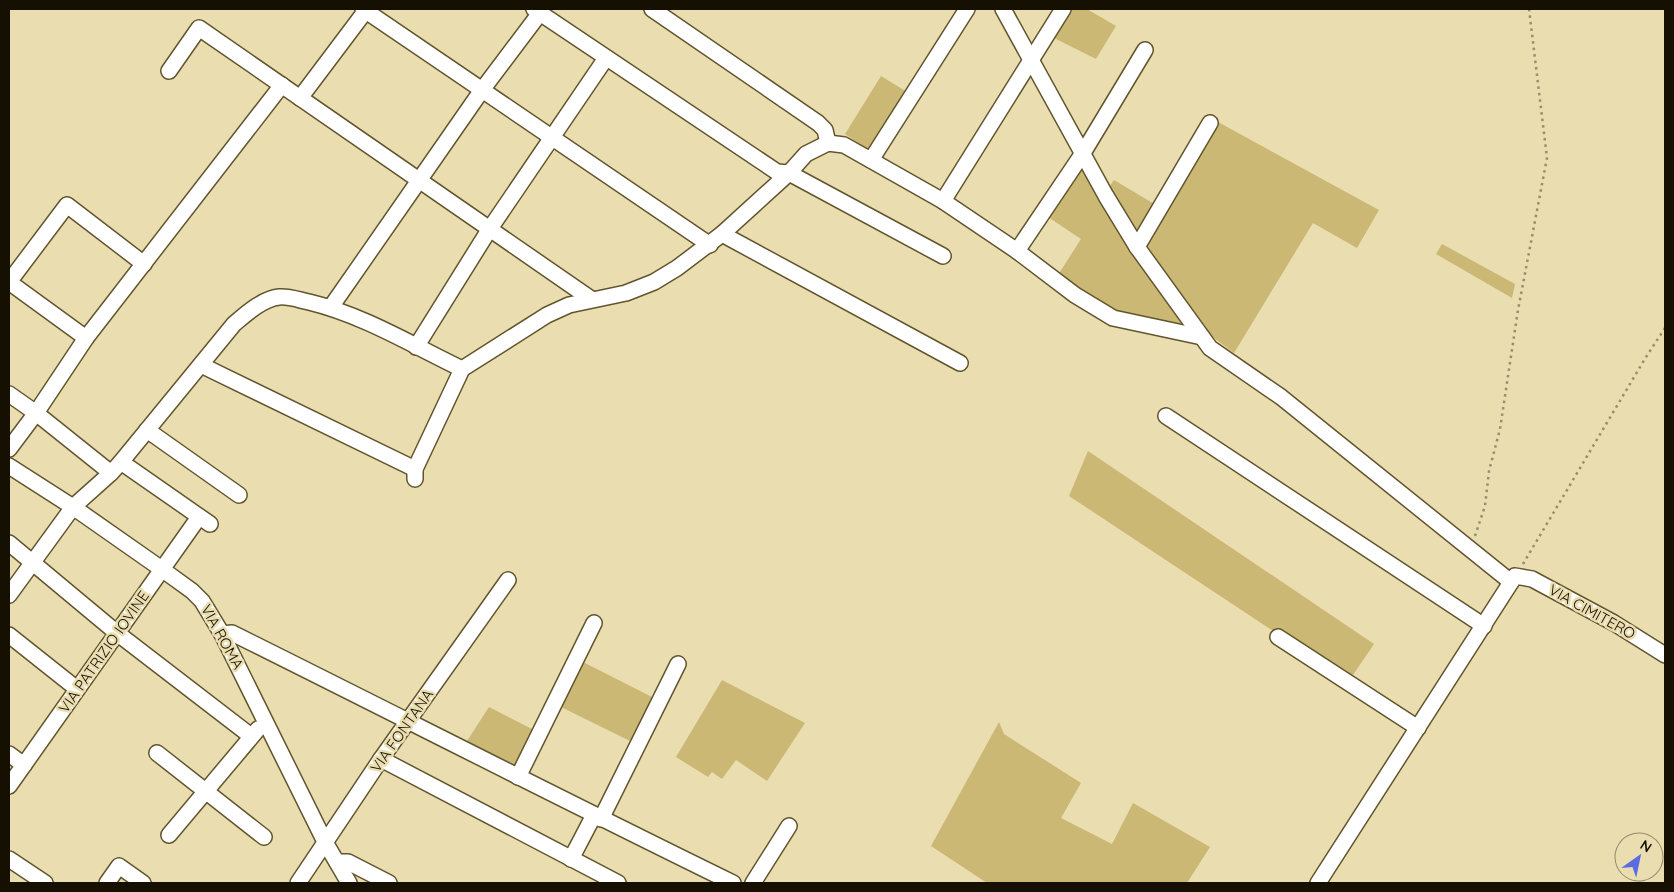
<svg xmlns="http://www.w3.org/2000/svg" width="1674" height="892" viewBox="0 0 1674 892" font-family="Quicksand,sans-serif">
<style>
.green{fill:#ccb875}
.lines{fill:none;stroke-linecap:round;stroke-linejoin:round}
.minor-casing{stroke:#61552d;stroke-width:18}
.path{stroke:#988e6d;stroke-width:2.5;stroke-dasharray:2.5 4;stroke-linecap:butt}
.minor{stroke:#fff;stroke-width:15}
.labels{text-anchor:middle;stroke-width:5;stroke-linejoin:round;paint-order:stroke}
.street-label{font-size:15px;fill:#151002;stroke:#eaddb0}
</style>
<rect width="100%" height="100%" fill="#eaddb0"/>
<!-- green -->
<g class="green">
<polygon points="1071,9 1087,9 1116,26 1096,59 1054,38"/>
<polygon points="881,76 907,92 870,151 845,134"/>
<polygon points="1218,122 1379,210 1357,248 1313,223 1234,353 1210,335 1146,244"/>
<polygon points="1084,170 1182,321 1179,326 1124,314 1096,301 1058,275 1081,239 1048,217 1078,171"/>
<polygon points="1114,180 1156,205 1140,231 1137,231 1109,187"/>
<polygon points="1442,244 1515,284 1512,298 1436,254"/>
<polygon points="1088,451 1374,644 1349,681 1069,496"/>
<polygon points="583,662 654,698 632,742 561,707"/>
<polygon points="722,680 805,723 767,781 736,760 722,779 712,772 708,777 676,757"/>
<polygon points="489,707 534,730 517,766 467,741"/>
<polygon points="999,722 1004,734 1081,783 1061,818 1112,844 1133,803 1210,847 1187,883 987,883 931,846"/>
</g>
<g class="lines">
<defs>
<g id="minor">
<polyline points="363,9 710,245"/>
<polyline points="534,9 777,172 789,173 943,256"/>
<polyline points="652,9 818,123 825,130 828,143"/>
<polyline points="1003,9 1106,196 1137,247 1210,348 1281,397 1511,582"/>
<polyline points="169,71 199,28 591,299"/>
<polyline points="300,98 367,9"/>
<polyline points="871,160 967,9"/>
<polyline points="943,201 1063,9"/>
<polyline points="722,234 960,363"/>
<polyline points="1137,247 1210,123"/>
<polyline points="1017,251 1083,153 1145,50"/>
<polyline points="9,282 67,205 144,264"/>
<polyline points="9,282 86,338"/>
<polyline points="331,307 482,90 540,13"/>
<polyline points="416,347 489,230 606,58"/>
<polyline points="201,365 415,469"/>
<polyline points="9,394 36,413 111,473"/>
<polyline points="1166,416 1484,626"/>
<polyline points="147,430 239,495"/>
<polyline points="9,449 36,413 86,338 282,85"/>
<polyline points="121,462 210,524"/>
<polyline points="9,466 73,507 163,570 192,591 202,601 222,634 325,842 349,883"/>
<polyline points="415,479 415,469 462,369 547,315 569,305 626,293 654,282 677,268 722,234 789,173 806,154 828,143 844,145 943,201 1017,251 1075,295 1113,318 1202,337"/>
<polyline points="9,543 117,633 251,736"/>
<path d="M9,595l64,-88 38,-34 10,-11 113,-138c12,-10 28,-25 45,-27 10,-1 20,3 30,5 54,13 103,43 153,67"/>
<path d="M222,634l10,-1c167,83 333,168 501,250"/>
<polyline points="9,635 77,689"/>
<polyline points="1278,637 1418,728"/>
<polyline points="157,753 264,837"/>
<polyline points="9,754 24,765"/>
<polyline points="381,759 618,883"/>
<polyline points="518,777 594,623"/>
<polyline points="9,786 199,517"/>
<polyline points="601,819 678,664"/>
<polyline points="169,835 258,729"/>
<polyline points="9,859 45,883"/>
<polyline points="571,859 594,815"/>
<polyline points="337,862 348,862 389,883"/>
<polyline points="107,883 119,866 143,883"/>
<polyline points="298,883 381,759 508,580"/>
<polyline points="753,883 789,826"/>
<polyline points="1318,883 1515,576 1532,579 1614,623 1665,655"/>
</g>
</defs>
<!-- minor casing -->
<use href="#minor" class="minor-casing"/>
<!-- path -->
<g class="path">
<polyline points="1475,536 1485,506 1489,471 1500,429 1518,310 1547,158 1529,9"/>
<polyline points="1523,564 1646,357 1665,328"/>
</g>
<!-- minor -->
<use href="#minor" class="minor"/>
</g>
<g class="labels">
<!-- street labels -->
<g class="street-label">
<text transform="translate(1592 612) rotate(29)" y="5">VIA CIMITERO</text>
<text transform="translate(222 637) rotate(61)" y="5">VIA ROMA</text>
<text transform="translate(104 652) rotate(-55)" y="5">VIA PATRIZIO IOVINE</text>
<text transform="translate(402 731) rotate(-55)" y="5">VIA FONTANA</text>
</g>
</g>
<!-- border -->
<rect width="1674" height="892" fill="none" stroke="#151002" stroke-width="20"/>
<!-- north arrow -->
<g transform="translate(1639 857) rotate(33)"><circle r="24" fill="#eaddb0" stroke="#958b6a"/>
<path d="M0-4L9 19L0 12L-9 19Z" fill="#5b6ce3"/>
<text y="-8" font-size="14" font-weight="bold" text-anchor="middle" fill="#151002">N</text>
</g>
</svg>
